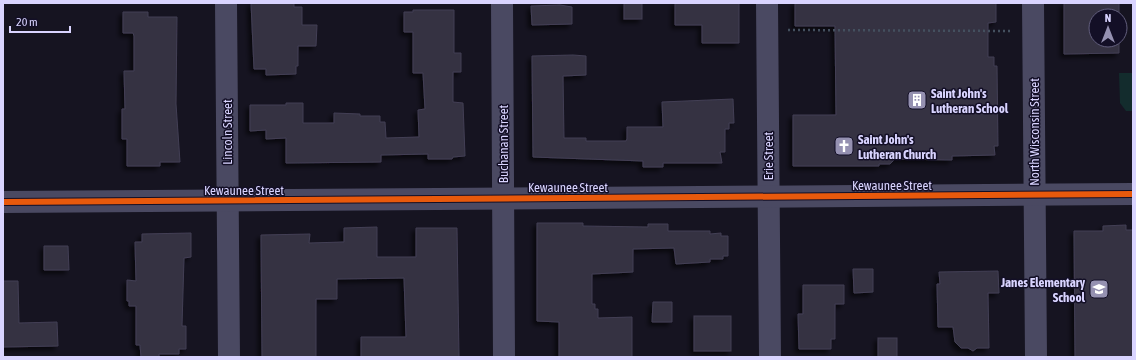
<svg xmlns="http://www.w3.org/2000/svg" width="1136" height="360" viewBox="0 0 1136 360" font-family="'Asap Condensed',sans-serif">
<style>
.green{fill:#132c2d}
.building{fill:#343243;stroke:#433f54;filter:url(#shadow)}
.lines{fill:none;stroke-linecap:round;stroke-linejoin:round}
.path{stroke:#44505f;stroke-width:2.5;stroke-dasharray:2 3;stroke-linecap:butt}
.minor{stroke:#4a4962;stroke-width:22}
.cycleway-casing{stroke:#130f26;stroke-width:8}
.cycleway{stroke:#e8590c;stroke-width:6}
.labels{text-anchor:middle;stroke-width:3;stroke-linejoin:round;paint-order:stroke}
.poi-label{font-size:13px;font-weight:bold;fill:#d9d4ff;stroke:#130f26;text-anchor:start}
.street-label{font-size:13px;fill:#d9d4ff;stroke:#130f26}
</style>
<defs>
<filter id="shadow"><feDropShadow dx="-3.5" dy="3.5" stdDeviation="2" flood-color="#0009"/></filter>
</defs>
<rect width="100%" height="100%" fill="#161421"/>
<!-- green -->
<polygon class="green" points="1119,73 1133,73 1133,111 1126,111 1120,103"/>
<!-- building -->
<g class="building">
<polygon points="251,3 294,3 294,7 302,7 302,25 317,25 316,46 298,46 298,66 296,66 296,74 266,75 266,69 254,69"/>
<rect x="624" y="3" width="18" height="16"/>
<polygon points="675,3 739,3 739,43 702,43 702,25 675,25"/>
<polygon points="795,3 996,3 996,22 988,23 988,57 994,57 994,66 997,66 998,146 994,146 995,155 952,156 952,160 895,159 890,164 879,164 879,166 793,166 793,115 836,115 835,26 795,26"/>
<polygon points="1064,3 1119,3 1119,16 1096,16 1096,40 1119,40 1119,53 1064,54"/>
<polygon points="560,5 572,7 572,24 532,25 531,6"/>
<polygon points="413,10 454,10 454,53 461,53 461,72 453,72 453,102 463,103 465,156 453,157 452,159 428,159 428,154 381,155 381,162 286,163 286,138 266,139 266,130 250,131 250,105 286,105 286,103 303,103 303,123 334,123 334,113 360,114 360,116 380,116 380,122 385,122 386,138 419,137 418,110 425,109 423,73 413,73 413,32 404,32 404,12 413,12"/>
<polygon points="123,12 148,12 148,17 177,17 176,104 180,162 160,162 160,166 127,166 127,139 122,139 122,109 125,109 124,71 134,71 134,36 133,33 123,33"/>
<polygon points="573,55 586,56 586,75 563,76 564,138 586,138 586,141 626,141 627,139 627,127 663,127 662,102 733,99 734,123 729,123 729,129 725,129 725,152 720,152 722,163 663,163 663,167 643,167 643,161 533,157 532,56"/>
<polygon points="537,223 583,223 583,226 648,227 648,224 668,224 668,231 710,231 710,234 721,233 721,236 728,236 728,256 723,256 723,259 710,259 710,262 676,264 674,248 633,249 633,272 592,274 592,304 595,304 595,309 598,309 598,318 632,317 632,357 559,357 559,322 537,321"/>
<polygon points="1126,225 1126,230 1133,230 1133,357 1075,357 1074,231 1103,231 1103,226"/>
<polygon points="377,227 377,257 416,257 416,228 457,228 459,357 361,357 361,337 406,337 404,278 337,279 337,299 316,299 316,357 262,357 261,235 310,234 309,243 344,242 344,228"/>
<polygon points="191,233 191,257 184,258 182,326 186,326 186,349 179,349 179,354 159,354 159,357 141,357 140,345 136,345 136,306 129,306 129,301 127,301 127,280 136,281 135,242 142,242 142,234"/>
<polygon points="44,246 68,246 69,270 44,270"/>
<polygon points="853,269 873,269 873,292 854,293"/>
<polygon points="998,271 999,293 988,293 989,348 977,348 973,351 968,348 961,348 955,342 953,327 938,327 937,284 940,284 939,272"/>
<polygon points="3,281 18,281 19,323 57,322 58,346 3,347"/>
<polygon points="803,285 844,285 844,304 835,304 835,339 831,339 831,349 799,349 798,314 803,314"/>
<polygon points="653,302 672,302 672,322 652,322"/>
<rect x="694" y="316" width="37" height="35"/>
<rect x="878" y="338" width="19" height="19"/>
</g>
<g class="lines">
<!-- path -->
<polyline class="path" points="788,30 1013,31"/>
<!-- minor -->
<g class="minor">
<polyline points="226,3 229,357"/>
<polyline points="502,3 504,357"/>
<polyline points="767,3 770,357"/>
<polyline points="1033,3 1036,357"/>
<polyline points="3,202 1133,194"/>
</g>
<defs>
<polyline id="cycleway" points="3,202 1133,194"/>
</defs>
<!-- cycleway casing -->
<use href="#cycleway" class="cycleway-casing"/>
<!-- cycleway -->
<use href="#cycleway" class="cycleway"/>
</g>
<!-- icons -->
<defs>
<symbol id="building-square" viewBox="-11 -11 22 22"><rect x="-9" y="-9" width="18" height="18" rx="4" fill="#9591b1" stroke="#130f26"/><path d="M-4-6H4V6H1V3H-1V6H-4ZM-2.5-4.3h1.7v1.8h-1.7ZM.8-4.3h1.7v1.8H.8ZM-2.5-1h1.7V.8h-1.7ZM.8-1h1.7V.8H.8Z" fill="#fff"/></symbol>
<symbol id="church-square" viewBox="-11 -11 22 22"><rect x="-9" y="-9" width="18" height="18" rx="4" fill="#9591b1" stroke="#130f26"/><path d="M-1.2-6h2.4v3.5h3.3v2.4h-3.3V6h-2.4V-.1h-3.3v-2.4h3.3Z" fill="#fff"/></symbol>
<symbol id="school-square" viewBox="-11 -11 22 22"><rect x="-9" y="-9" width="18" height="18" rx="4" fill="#9591b1" stroke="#130f26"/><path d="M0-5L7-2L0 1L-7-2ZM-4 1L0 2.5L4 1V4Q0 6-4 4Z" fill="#fff"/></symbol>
</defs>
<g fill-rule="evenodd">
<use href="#building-square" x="906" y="89" width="22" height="22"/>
<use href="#church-square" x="833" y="135" width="22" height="22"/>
<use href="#school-square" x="1088" y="278" width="22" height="22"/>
</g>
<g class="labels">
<!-- poi labels -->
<g class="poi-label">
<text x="931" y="98">Saint John's<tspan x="931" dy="15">Lutheran School</tspan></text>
<text x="858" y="144">Saint John's<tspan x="858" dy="15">Lutheran Church</tspan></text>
<text x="1085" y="287" text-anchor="end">Janes Elementary<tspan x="1085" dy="15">School</tspan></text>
</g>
<!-- street labels -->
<g class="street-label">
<text transform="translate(227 132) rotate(-90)" y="5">Lincoln Street</text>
<text transform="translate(1034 132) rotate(-90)" y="5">North Wisconsin Street</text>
<text transform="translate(503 144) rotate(-90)" y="5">Buchanan Street</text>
<text transform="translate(768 156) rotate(-90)" y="5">Erie Street</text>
<text x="892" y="190">Kewaunee Street</text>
<text x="568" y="192">Kewaunee Street</text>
<text x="244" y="195">Kewaunee Street</text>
</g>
</g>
<!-- border -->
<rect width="1136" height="360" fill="none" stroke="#d9d4ff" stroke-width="8"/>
<!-- north arrow -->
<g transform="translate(1108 28)"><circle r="19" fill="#130f26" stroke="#625e7d"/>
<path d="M0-3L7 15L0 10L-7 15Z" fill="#9591b1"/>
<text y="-6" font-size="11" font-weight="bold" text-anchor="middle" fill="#d9d4ff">N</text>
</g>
<!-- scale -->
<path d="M10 26v6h60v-6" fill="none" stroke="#d9d4ff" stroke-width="2"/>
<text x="16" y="26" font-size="12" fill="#d9d4ff" stroke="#130f26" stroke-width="3" paint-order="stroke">20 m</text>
</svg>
